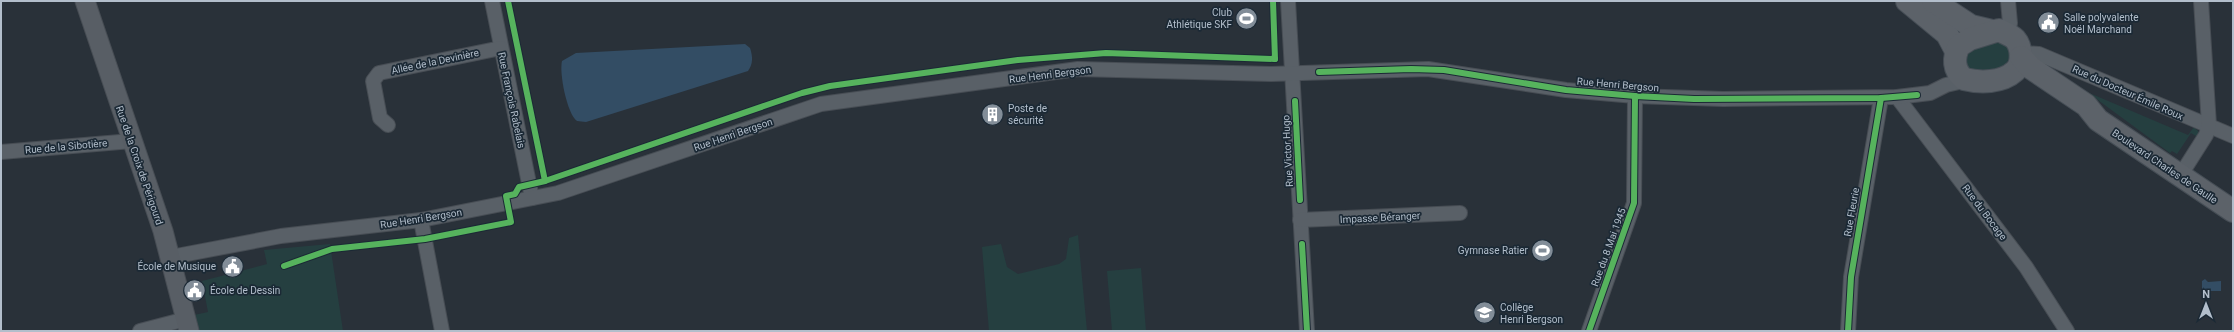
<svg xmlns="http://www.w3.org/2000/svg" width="2234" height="332" viewBox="0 0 2234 332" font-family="Roboto,sans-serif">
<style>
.green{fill:#253f40}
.water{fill:#334d64}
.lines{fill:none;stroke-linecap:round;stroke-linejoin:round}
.street-casing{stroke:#474d54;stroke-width:16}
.secondary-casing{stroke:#474d54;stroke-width:21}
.primary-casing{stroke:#464e56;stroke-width:24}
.street{stroke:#596067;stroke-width:14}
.secondary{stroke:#585e65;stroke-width:19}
.primary{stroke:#5c6269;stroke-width:22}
.cycleway-casing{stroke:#1b2935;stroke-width:8}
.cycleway{stroke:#56b35d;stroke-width:6}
.labels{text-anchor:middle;stroke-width:3.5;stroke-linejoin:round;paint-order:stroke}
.poi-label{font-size:10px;fill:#b2becb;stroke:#1b2935;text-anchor:start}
.street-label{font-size:10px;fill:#b2becb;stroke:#1b2935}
</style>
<rect width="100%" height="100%" fill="#293139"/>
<!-- green -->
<g class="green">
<path d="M2001,41l8,7 1,10 -6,8 -23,7 -13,-5c-13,-23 18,-24 33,-27z"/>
<polygon points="2087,92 2188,135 2194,127 2198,131 2199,138 2191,133 2177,154 2172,151 2170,153"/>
<polygon points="1078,235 1087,331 989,331 982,247 1001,244 1007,267 1018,274 1059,264 1066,259 1069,238"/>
<polygon points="330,244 343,331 198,331 194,315 208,312 202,281 267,264 264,250"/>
<polygon points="1141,268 1146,331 1112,331 1107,271"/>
</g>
<!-- water -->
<g class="water">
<path d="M745,44l5,4c3,9 3,16 -2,23l-162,51 -9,-1c-10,-7 -18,-48 -15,-60l14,-8z"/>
<polygon points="2205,279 2208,282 2221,281 2221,291 2202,291 2202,281"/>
</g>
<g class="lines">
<defs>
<g id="street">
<polyline points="492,1 532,198"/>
<polyline points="1288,1 1307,331"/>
<polyline points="2008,34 2010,23 2008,1"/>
<polyline points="2021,53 2039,54 2233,136"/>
<polyline points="1897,97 2026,267 2067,331"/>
<polyline points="388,125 380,118 373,81 379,73 501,48"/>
<polyline points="1,152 132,141"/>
<polyline points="2180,176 2206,135 2209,125 2201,1"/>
<polyline points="421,220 442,331"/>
<polyline points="1300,220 1460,213"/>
<polyline points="171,257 281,236 421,220 558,193 821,104 1078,69 1271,74 1428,69 1566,90 1635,96 1723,99 1897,97 1930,93 1946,85 1959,82 1964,79"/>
<polyline points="140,331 186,319"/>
<polyline points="1589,331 1634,203 1635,96"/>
<polyline points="1848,331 1851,277 1881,98"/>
</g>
<polyline id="secondary" points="85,1 163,231 189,331"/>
<g id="primary">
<polyline points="1907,1 1947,34 1956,51"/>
<polyline points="1933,1 1971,26 1992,31"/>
<path d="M1999,30c5,3 12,5 16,9 7,8 8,25 0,32 -13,12 -35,12 -51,8 -11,-9 -11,-21 -5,-33l11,-7z"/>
<polyline points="2021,57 2031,68 2086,105 2098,120 2233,211"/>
</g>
</defs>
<!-- street casing -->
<use href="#street" class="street-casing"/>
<!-- secondary casing -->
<use href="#secondary" class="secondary-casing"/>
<!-- primary casing -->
<use href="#primary" class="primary-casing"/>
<!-- street -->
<use href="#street" class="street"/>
<!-- secondary -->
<use href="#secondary" class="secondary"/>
<!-- primary -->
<use href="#primary" class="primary"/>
<defs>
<g id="cycleway">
<polyline points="508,1 545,181"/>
<polyline points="1273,1 1275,59"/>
<polyline points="1319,72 1411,69 1444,70 1566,90 1635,96 1694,99 1881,98 1917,95"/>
<polyline points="1295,101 1300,200"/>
<polyline points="1302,244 1307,331"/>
<polyline points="284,266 332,249 425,239 511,222 506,196 515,194 519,187 545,181 802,93 830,86 1018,60 1106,53 1275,59"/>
<polyline points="1589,331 1634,203 1635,96"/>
<polyline points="1848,331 1851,277 1881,98"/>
</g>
</defs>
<!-- cycleway casing -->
<use href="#cycleway" class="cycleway-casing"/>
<!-- cycleway -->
<use href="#cycleway" class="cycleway"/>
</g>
<!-- icons -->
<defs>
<symbol id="stadium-disc" viewBox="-11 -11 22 22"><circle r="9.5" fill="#828d98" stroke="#1b2935"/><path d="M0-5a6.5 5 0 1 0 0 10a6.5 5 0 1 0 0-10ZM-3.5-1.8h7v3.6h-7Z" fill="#fff"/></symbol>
<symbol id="civic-disc" viewBox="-11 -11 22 22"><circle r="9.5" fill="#828d98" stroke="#1b2935"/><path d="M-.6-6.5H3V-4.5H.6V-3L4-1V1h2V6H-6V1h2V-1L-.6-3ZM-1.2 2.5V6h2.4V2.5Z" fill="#fff"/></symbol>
<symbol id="building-disc" viewBox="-11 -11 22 22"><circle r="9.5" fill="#828d98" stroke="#1b2935"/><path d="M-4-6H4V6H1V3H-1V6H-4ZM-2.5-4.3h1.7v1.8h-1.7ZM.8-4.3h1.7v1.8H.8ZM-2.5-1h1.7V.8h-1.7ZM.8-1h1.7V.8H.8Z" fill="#fff"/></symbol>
<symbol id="school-disc" viewBox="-11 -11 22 22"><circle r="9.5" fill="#828d98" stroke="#1b2935"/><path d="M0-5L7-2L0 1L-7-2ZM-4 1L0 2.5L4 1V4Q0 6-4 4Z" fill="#fff"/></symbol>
</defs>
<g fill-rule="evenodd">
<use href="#stadium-disc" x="1234" y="6" width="25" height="25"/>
<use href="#civic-disc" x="2036" y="10" width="25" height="25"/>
<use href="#building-disc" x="980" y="102" width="25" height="25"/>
<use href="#stadium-disc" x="1530" y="238" width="25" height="25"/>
<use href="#civic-disc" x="220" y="254" width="25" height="25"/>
<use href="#civic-disc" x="182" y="278" width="25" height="25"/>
<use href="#school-disc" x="1472" y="300" width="25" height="25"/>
</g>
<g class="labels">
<!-- poi labels -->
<g class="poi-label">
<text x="1232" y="16" text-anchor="end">Club<tspan x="1232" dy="12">Athlétique SKF</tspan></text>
<text x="2064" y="21">Salle polyvalente<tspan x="2064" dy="12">Noël Marchand</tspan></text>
<text x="1008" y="112">Poste de<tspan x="1008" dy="12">sécurité</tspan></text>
<text x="1528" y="254" text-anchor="end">Gymnase Ratier</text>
<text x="216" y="270" text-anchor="end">École de Musique</text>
<text x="210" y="294">École de Dessin</text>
<text x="1500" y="311">Collège<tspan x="1500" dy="12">Henri Bergson</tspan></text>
</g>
<!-- street labels -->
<g class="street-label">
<text transform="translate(435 61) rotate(-12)" y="4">Allée de la Devinière</text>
<text transform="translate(1050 74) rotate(-7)" y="4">Rue Henri Bergson</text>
<text transform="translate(1618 84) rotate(5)" y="4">Rue Henri Bergson</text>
<text transform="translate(2128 92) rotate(24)" y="4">Rue du Docteur Émile Roux</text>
<text transform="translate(512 100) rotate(78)" y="4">Rue François Rabelais</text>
<text transform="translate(733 134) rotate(-19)" y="4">Rue Henri Bergson</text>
<text transform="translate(66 146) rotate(-5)" y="4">Rue de la Sibotière</text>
<text transform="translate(1287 151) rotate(-93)" y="4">Rue Victor Hugo</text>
<text transform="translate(140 165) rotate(71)" y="4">Rue de la Croix de Périgourd</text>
<text transform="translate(2165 166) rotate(34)" y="4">Boulevard Charles de Gaulle</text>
<text transform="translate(1851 212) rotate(-80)" y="4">Rue Fleurie</text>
<text transform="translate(1985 212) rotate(53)" y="4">Rue du Bocage</text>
<text transform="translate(1380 217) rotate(-3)" y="4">Impasse Béranger</text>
<text transform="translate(421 218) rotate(-9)" y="4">Rue Henri Bergson</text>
<text transform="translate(1608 247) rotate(-70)" y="4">Rue du 8 Mai 1945</text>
</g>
</g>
<!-- border -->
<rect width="2234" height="332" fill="none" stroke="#b2becb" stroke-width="4"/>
<!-- north arrow -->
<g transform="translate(2206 304)" stroke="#1b2935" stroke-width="3" paint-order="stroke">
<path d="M0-3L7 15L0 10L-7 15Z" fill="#b2becb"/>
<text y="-6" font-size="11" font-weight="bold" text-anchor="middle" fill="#b2becb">N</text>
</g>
</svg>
